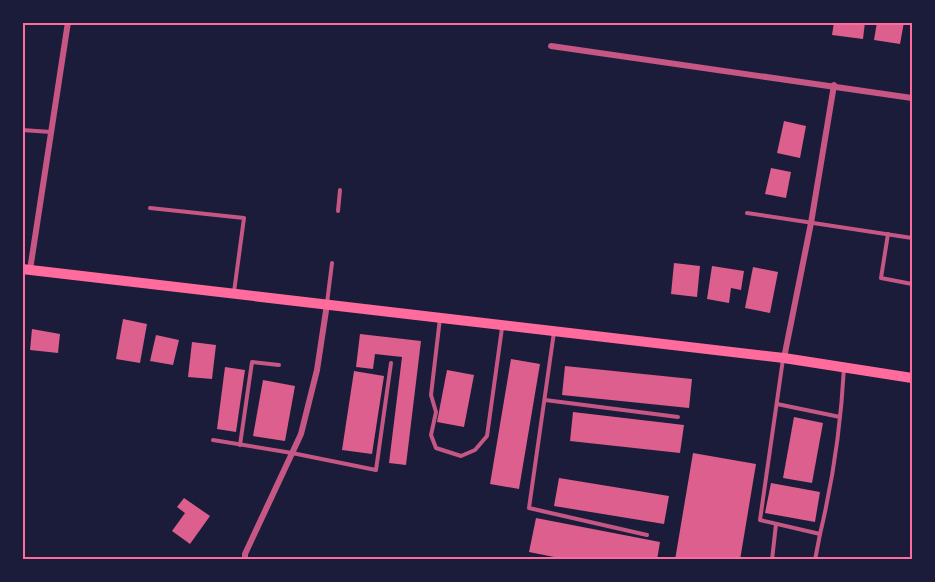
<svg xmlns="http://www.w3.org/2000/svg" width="935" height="582" viewBox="0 0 935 582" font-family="Ubuntu,sans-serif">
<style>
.building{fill:#dd5f8e}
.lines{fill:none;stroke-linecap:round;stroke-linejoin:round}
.service{stroke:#c65784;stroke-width:4}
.minor{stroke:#c65784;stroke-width:6}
.secondary{stroke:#ff6b9d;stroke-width:10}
.neatline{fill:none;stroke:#ff6b9d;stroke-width:2}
</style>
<rect width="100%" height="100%" fill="#1b1b3a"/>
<!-- building -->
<g class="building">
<polygon points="834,22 865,22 863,39 832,35"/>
<polygon points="877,22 904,22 900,44 874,40"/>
<polygon points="784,121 806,126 800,158 777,153"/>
<polygon points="771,168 791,172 786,198 765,194"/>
<polygon points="674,263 700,266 697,297 671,294"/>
<polygon points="712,266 744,271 741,290 731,288 729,303 707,299"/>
<polygon points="753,267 778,272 770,313 745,308"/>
<polygon points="123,319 147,324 140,363 116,359"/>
<polygon points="32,329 60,334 58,353 30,350"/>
<polygon points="360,334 421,341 406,465 389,463 402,357 375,354 373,369 356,367"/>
<polygon points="156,335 179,340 173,365 150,361"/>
<polygon points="192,342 216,345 212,379 188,377"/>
<polygon points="511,359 540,364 519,489 490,484"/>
<polygon points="565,366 692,379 689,408 562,395"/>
<polygon points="225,367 245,370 236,432 217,429"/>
<polygon points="447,370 474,375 464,427 437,422"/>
<polygon points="354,371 384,376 372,454 342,450"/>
<polygon points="263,380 295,386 285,441 253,436"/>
<polygon points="573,412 684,425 680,453 570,441"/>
<polygon points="794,417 823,423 812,483 783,478"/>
<polygon points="693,453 756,464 740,560 675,560"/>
<polygon points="559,478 669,496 664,524 554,506"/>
<polygon points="771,483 820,492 815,522 765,513"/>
<polygon points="184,498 210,516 190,544 172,531 185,513 177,507"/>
<polygon points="536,518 660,542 657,560 569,560 529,552"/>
</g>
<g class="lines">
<!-- service -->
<g class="service">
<polyline points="22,130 51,132"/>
<polyline points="150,208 244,218 234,292"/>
<polyline points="338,211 340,190"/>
<polyline points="747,213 912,238"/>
<polyline points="888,234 881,278 912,284"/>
<polyline points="327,303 332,263"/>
<polyline points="440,318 431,395 436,412 431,435 436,448 461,456 475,450 487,436 502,328"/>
<polyline points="554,332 529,508 647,535"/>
<path d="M783,359l-23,161 60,14c13,-54 21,-111 24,-166"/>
<polyline points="545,400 678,417"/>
<polyline points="777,404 840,417"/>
<polyline points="213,440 292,453 376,470 391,363"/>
<polyline points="240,445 252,362 279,365"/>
<polyline points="772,560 776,524"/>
<polyline points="815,560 820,534"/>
</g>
<!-- minor -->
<g class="minor">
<polyline points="551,46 912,98"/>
<polyline points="30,270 68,22"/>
<polyline points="784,358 811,223 834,85"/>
<polyline points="245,560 245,554 301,434 317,370 327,304"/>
</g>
<!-- secondary -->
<polyline class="secondary" points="22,269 784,358 912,378"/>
</g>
<!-- border -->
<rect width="935" height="582" fill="none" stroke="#1b1b3a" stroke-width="48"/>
<rect x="24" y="24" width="887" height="534" class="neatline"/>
</svg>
